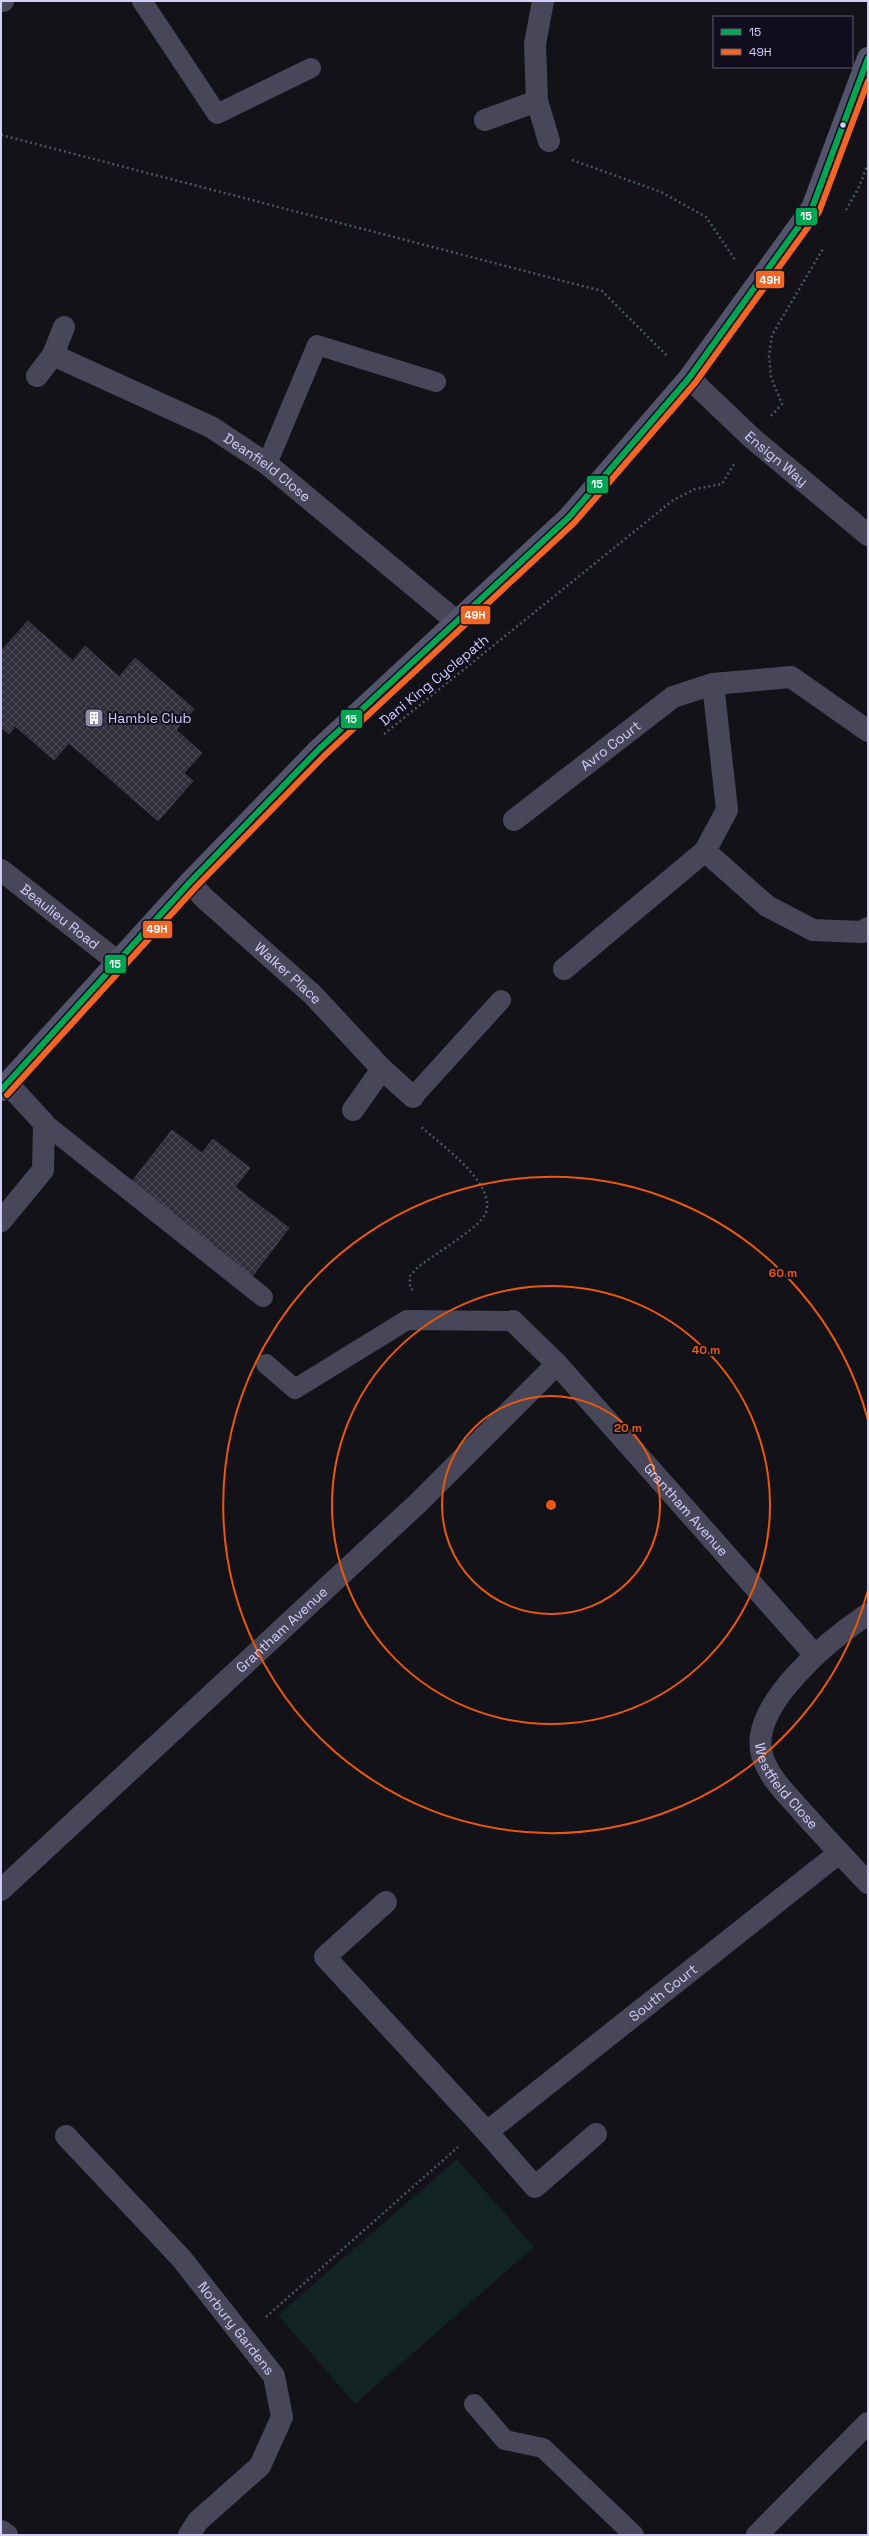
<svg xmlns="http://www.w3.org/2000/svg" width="869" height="2536" viewBox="0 0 869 2536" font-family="'Space Grotesk',sans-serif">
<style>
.green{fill:#112323}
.building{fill:url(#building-cross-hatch);stroke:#3e3c4c}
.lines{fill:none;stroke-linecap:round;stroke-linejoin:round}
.path{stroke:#4a5660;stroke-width:2.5;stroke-dasharray:2 3;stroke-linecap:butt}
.lane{stroke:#474759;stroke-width:20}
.street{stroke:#474759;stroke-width:22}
.secondary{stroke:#53536b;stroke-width:22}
.bus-1-casing{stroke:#100e1c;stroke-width:9}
.bus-2-casing{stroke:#100e1c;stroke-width:9}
.bus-1{stroke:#00a651;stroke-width:6}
.bus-2{stroke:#f26522;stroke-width:6}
.ring{fill:none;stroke:#e8590c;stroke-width:2}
.bus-dot{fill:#d2cefa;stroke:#100e1c;stroke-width:1.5}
.labels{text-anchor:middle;stroke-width:4;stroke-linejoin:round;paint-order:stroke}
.street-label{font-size:14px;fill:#d2cefa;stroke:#100e1c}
.poi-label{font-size:14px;fill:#d2cefa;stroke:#100e1c;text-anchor:start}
.centre{fill:#e8590c;stroke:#100e1c;stroke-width:2}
.ring-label{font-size:12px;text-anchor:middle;font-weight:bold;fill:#e8590c;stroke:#100e1c;stroke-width:4;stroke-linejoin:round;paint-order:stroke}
.line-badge{stroke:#100e1c;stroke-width:1.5}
.badge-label{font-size:11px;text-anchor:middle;font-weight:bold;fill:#fff}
</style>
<defs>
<pattern id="building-cross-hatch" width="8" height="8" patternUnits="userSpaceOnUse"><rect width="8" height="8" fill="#302f3b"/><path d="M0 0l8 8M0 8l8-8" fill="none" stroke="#4d4c58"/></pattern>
</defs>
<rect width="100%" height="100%" fill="#121218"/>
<!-- green -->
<polygon class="green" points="457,2159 534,2247 355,2404 278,2315"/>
<!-- building -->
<g class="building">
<polygon points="28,621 73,661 85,646 119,677 135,658 194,709 176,730 202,753 184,773 193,781 158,821 69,743 54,760 15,726 9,734 1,727 1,651"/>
<polygon points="172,1130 202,1153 213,1139 250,1168 235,1187 289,1228 247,1283 126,1189"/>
</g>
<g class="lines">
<!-- path -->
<g class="path">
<polyline points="1,135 602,291 668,357"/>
<polyline points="572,160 661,192 706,217 736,261"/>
<polyline points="846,210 858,189 868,164"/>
<polyline points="771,416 782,404 771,377 769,356 772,335 824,247"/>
<polyline points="384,734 672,501 695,489 722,484 734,464"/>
<path d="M413,1290l-3,-2v-12l8,-9c16,-12 52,-34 64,-48 24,-29 -42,-75 -62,-93"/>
<polyline points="266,2317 458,2147"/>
</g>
<!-- lane -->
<g class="lane">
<polyline points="142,1 217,114 311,68"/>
<polyline points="267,464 317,345 436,382"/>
<polyline points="413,1097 501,1000"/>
<polyline points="44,1123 263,1297"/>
<polyline points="266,1364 295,1389 407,1320 513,1321"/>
<polyline points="474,2404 505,2440 543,2448 634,2535"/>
</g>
<!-- street -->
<g class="street">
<polyline points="1,1 3,1"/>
<polyline points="537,101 549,141"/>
<polyline points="485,120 537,101 535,44 543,1"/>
<path id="s1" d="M64,327l-11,28 158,72 56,37 189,157"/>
<polyline points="37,376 53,355"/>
<path id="s2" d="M689,378l63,60 116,97"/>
<path id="s3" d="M514,820l159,-123 40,-13 78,-7 77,54"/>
<polyline points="705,851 767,906 813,930 862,932 868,928"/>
<path id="s4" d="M1,870l118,93"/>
<path id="s5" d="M190,882l13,15 110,98 69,74 31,28"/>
<polyline points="564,969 705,851 727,810 713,684"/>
<polyline points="353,1110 382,1069"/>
<polyline points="1,1221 43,1170 44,1123 7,1083"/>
<polyline points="513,1321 557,1364"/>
<path id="s6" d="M868,1614c-36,24 -120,91 -106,141 7,24 27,41 42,59 21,23 42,46 64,69"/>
<path id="s7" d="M1,1890l416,-386 140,-140 258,291"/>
<path id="s8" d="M386,1902l-61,55 162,175 352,-279"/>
<polyline points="487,2132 535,2187 596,2134"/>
<path id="s9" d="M66,2136l115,122 93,118 8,41 -22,49 -62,55 -9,14"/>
<polyline points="1,2531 7,2535"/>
<polyline points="757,2535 868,2423"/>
</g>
<!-- secondary -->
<polyline class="secondary" points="1,1090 190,882 318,750 569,517 689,378 812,208 868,58"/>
<defs>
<polyline id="bus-1" points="1,1090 190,882 318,750 569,517 689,378 812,208 868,58"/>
<polyline id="bus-2" points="7,1095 196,887 324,756 574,523 695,383 819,212 868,81"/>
</defs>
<!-- bus-1 casing -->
<use href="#bus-1" class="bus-1-casing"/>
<!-- bus-2 casing -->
<use href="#bus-2" class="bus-2-casing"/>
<!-- bus-1 -->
<use href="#bus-1" class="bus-1"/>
<!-- bus-2 -->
<use href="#bus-2" class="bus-2"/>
</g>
<!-- distance rings -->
<g class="ring">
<circle cx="551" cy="1505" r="109"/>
<circle cx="551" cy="1505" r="219"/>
<path d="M868 1590A328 328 0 1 1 868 1420"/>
</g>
<!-- icons -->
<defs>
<symbol id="building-square" viewBox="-11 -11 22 22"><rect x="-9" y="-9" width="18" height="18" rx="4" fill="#8f8cab" stroke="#100e1c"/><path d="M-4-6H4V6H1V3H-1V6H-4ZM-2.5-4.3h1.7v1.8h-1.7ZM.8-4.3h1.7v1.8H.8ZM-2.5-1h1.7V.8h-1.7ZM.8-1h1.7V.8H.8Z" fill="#fff"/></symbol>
</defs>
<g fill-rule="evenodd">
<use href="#building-square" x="83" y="707" width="22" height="22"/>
</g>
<!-- markers -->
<circle class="bus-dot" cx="843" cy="125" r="3.5"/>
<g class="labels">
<!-- street labels -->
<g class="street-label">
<text dy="5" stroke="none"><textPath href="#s2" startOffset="119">Ensign Way</textPath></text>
<text dy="5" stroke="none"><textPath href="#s1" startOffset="273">Deanfield Close</textPath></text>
<text transform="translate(434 680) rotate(-39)" y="5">Dani King Cyclepath</text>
<text dy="5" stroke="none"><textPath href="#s3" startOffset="122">Avro Court</textPath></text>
<text dy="5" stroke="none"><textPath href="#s4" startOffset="75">Beaulieu Road</textPath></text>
<text dy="5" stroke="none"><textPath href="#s5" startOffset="134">Walker Place</textPath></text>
<text dy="5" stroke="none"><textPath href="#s7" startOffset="960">Grantham Avenue</textPath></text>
<text dy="5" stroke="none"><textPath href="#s7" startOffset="383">Grantham Avenue</textPath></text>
<text dy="5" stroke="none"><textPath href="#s6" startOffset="224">Westfield Close</textPath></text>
<text dy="5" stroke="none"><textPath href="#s8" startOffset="545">South Court</textPath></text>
<text dy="5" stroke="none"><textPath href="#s9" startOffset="257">Norbury Gardens</textPath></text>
</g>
<!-- poi labels -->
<g class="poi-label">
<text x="108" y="723">Hamble Club</text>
</g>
</g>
<circle cx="551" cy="1505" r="6" class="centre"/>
<g class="ring-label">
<text x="783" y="1277">60 m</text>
<text x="706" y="1354">40 m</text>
<text x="628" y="1432">20 m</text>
</g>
<g class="line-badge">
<rect x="795" y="207" width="23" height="19" rx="4" fill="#00a651"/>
<rect x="755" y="270" width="30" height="19" rx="4" fill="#f26522"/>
<rect x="586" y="475" width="23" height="19" rx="4" fill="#00a651"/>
<rect x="460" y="605" width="31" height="20" rx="4" fill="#f26522"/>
<rect x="340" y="709" width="23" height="20" rx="4" fill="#00a651"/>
<rect x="142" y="920" width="31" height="19" rx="4" fill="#f26522"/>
<rect x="104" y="954" width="23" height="20" rx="4" fill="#00a651"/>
</g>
<g class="badge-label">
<text x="806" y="220">15</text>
<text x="770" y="284">49H</text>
<text x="597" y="488">15</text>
<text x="475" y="619">49H</text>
<text x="351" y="723">15</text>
<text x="157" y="933">49H</text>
<text x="115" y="968">15</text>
</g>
<!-- border -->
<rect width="869" height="2536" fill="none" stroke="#d2cefa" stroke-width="4"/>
<!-- legend -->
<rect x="713" y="16" width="140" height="52" fill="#100e1c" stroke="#5e5b75"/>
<rect x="721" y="29" width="20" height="6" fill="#00a651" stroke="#5e5b75"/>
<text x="749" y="36" font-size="12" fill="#d2cefa">15</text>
<rect x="721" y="49" width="20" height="6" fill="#f26522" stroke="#5e5b75"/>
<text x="749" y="56" font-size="12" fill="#d2cefa">49H</text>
</svg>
